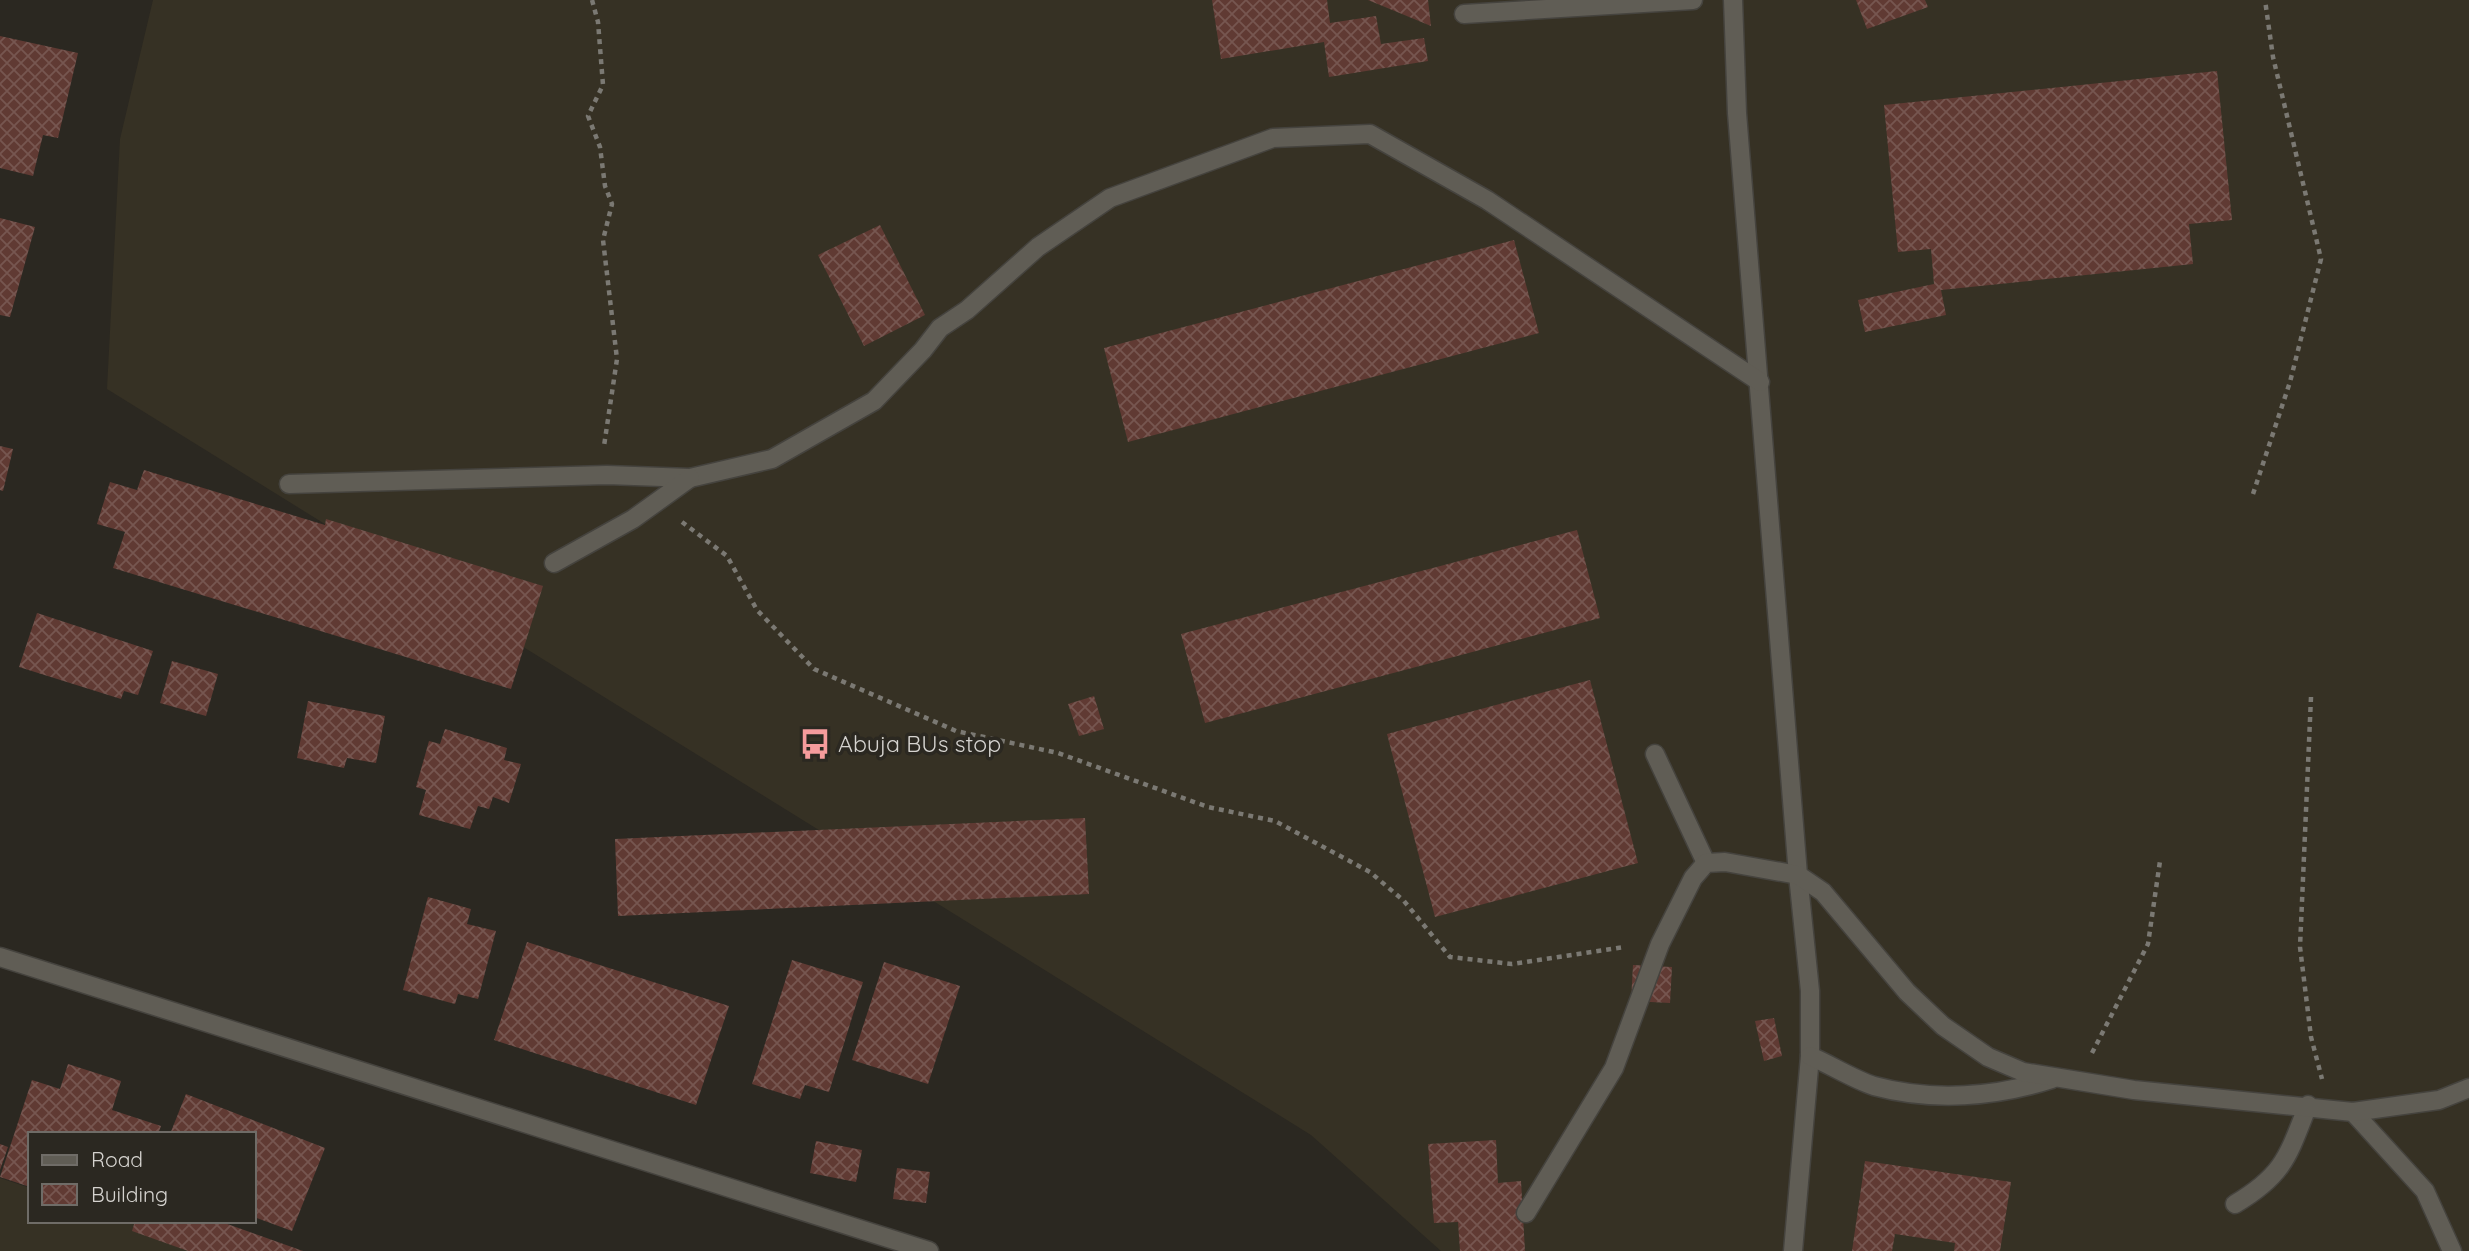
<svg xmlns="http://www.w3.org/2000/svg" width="2469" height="1251" viewBox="0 0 2469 1251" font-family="Quicksand,sans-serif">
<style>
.built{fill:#363124}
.building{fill:url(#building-cross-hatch)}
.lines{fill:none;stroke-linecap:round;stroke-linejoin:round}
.minor-casing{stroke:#45433e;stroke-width:21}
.path{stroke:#7b7973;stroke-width:4.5;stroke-dasharray:5 5;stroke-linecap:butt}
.minor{stroke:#605d55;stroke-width:18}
.labels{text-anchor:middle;stroke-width:7;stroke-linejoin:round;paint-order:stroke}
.poi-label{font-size:23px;fill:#d5d3cf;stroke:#2b2821;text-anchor:start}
</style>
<defs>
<pattern id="building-cross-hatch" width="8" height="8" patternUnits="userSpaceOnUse" patternTransform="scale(1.75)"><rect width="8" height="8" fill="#603a33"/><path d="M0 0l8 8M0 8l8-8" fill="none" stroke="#765650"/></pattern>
</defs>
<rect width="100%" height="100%" fill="#2b2821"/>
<!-- built -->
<g class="built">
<polygon points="153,0 2469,0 2469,1251 1441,1251 1311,1135 107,389 120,139"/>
<polygon points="0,1178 30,1188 30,1221 129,1221 218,1251 0,1251"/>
</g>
<!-- building -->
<g class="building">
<polygon points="1212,0 1327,0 1330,23 1376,16 1381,44 1424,38 1428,61 1329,77 1324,42 1221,59"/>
<polygon points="1368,0 1428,0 1431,26"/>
<polygon points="1856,0 1925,0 1928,7 1867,29"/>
<polygon points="0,36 78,53 58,138 43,135 33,176 0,168"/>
<polygon points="2217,71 2232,220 2189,224 2193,264 1941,290 1946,315 1865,332 1858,300 1934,284 1931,249 1898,252 1884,105"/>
<polygon points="0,218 35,227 10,317 0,315"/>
<polygon points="880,225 925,315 864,346 818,255"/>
<polygon points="1514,240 1539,333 1128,442 1104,348"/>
<polygon points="0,446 13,449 3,491 0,490"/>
<polygon points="144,470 325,525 326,519 543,586 511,689 113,568 125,532 97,524 110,482 137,490"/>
<polygon points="1577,530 1600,618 1205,723 1181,634"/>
<polygon points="37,613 153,651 138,695 124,691 121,699 19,667"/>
<polygon points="172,661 218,674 206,716 160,703"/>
<polygon points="1590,680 1638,863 1435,917 1387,734"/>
<polygon points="1094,696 1104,729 1079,736 1068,704"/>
<polygon points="308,701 385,716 376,763 347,758 344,768 297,758"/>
<polygon points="445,729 507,748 504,760 521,764 509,803 493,797 489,809 478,806 470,829 419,815 426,790 416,787 429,741 440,744"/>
<polygon points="1085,818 1089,894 618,916 615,839"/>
<polygon points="428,897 471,909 467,924 496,931 478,999 458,994 455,1004 403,990"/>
<polygon points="527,942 729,1006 696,1105 494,1040"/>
<polygon points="792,960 863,982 829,1092 805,1085 800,1099 752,1084"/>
<polygon points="884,962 960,986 928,1084 852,1060"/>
<polygon points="1633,965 1672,967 1670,1003 1631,1001"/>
<polygon points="1774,1018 1782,1056 1764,1061 1755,1021"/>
<polygon points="68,1064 121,1081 112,1110 161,1126 158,1134 30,1134 30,1187 0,1177 32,1080 60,1089"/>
<polygon points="186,1094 325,1148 292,1231 254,1217 254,1134 170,1134"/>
<polygon points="1496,1140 1498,1183 1521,1181 1525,1251 1460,1251 1458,1222 1434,1223 1428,1144"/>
<polygon points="816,1141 862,1150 856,1182 810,1173"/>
<polygon points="0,1144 8,1147 0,1170"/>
<polygon points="1865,1161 2011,1182 2000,1251 1954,1251 1955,1243 1895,1234 1892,1251 1852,1251"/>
<polygon points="897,1168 930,1172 926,1203 893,1199"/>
<polygon points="135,1221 219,1221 303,1251 188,1251 132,1231"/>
</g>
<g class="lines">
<defs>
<g id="minor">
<polyline points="1733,0 1737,113 1798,875 1810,991 1810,1056 1793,1251"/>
<polyline points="1464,14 1693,0"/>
<polyline points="289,484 607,475 690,478 772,459 874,401 923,350 940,328 967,310 1038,247 1110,198 1273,138 1370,134 1487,200 1760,382"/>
<polyline points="554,563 633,519 690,478"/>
<polyline points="1655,754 1706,863"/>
<polyline points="0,957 929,1251"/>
<path d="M1810,1056c21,9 43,23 64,30 59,16 122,11 178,-7"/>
<polyline points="2353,1112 2425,1191 2452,1251"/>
<path d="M2235,1204c49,-29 53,-48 73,-99"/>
<polyline points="1526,1213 1614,1068 1660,944 1693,878 1706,863 1725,862 1798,875 1823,892 1907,992 1943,1026 1988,1057 2023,1072 2134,1090 2353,1112 2439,1100 2469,1088"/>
</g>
</defs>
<!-- minor casing -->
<use href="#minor" class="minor-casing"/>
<!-- path -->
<g class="path">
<polyline points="592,0 598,22 603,85 588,116 600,147 605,186 612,204 603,240 617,359 604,446"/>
<polyline points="2253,494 2290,382 2321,259 2273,57 2265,0"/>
<polyline points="682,522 727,556 757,610 814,669 956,731 1058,753 1208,807 1275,821 1370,872 1404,901 1450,957 1512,964 1625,947"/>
<polyline points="2311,697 2300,947 2311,1037 2322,1079"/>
<polyline points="2092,1053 2148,944 2160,861"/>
</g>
<!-- minor -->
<use href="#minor" class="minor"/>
</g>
<!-- icons -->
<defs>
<symbol id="bus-bare" viewBox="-9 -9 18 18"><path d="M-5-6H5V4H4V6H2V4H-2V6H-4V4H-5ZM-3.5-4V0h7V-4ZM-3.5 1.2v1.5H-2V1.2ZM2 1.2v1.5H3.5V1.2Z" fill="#f59b9c" stroke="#2b2821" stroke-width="2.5" paint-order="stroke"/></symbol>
</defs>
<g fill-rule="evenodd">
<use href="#bus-bare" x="793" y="722" width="44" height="44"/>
</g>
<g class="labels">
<!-- poi labels -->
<g class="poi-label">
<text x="838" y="752">Abuja BUs stop</text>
</g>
</g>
<!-- legend -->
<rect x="28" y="1132" width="228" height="91" fill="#2b2821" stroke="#6f6c67" stroke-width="2"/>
<rect x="42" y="1155" width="35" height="10" fill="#605d55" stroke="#6f6c67" stroke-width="2"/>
<text x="91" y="1167" font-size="21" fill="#d5d3cf">Road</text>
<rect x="42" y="1184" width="35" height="21" fill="url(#building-cross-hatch)" stroke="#6f6c67" stroke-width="2"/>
<text x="91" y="1202" font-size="21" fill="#d5d3cf">Building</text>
</svg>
